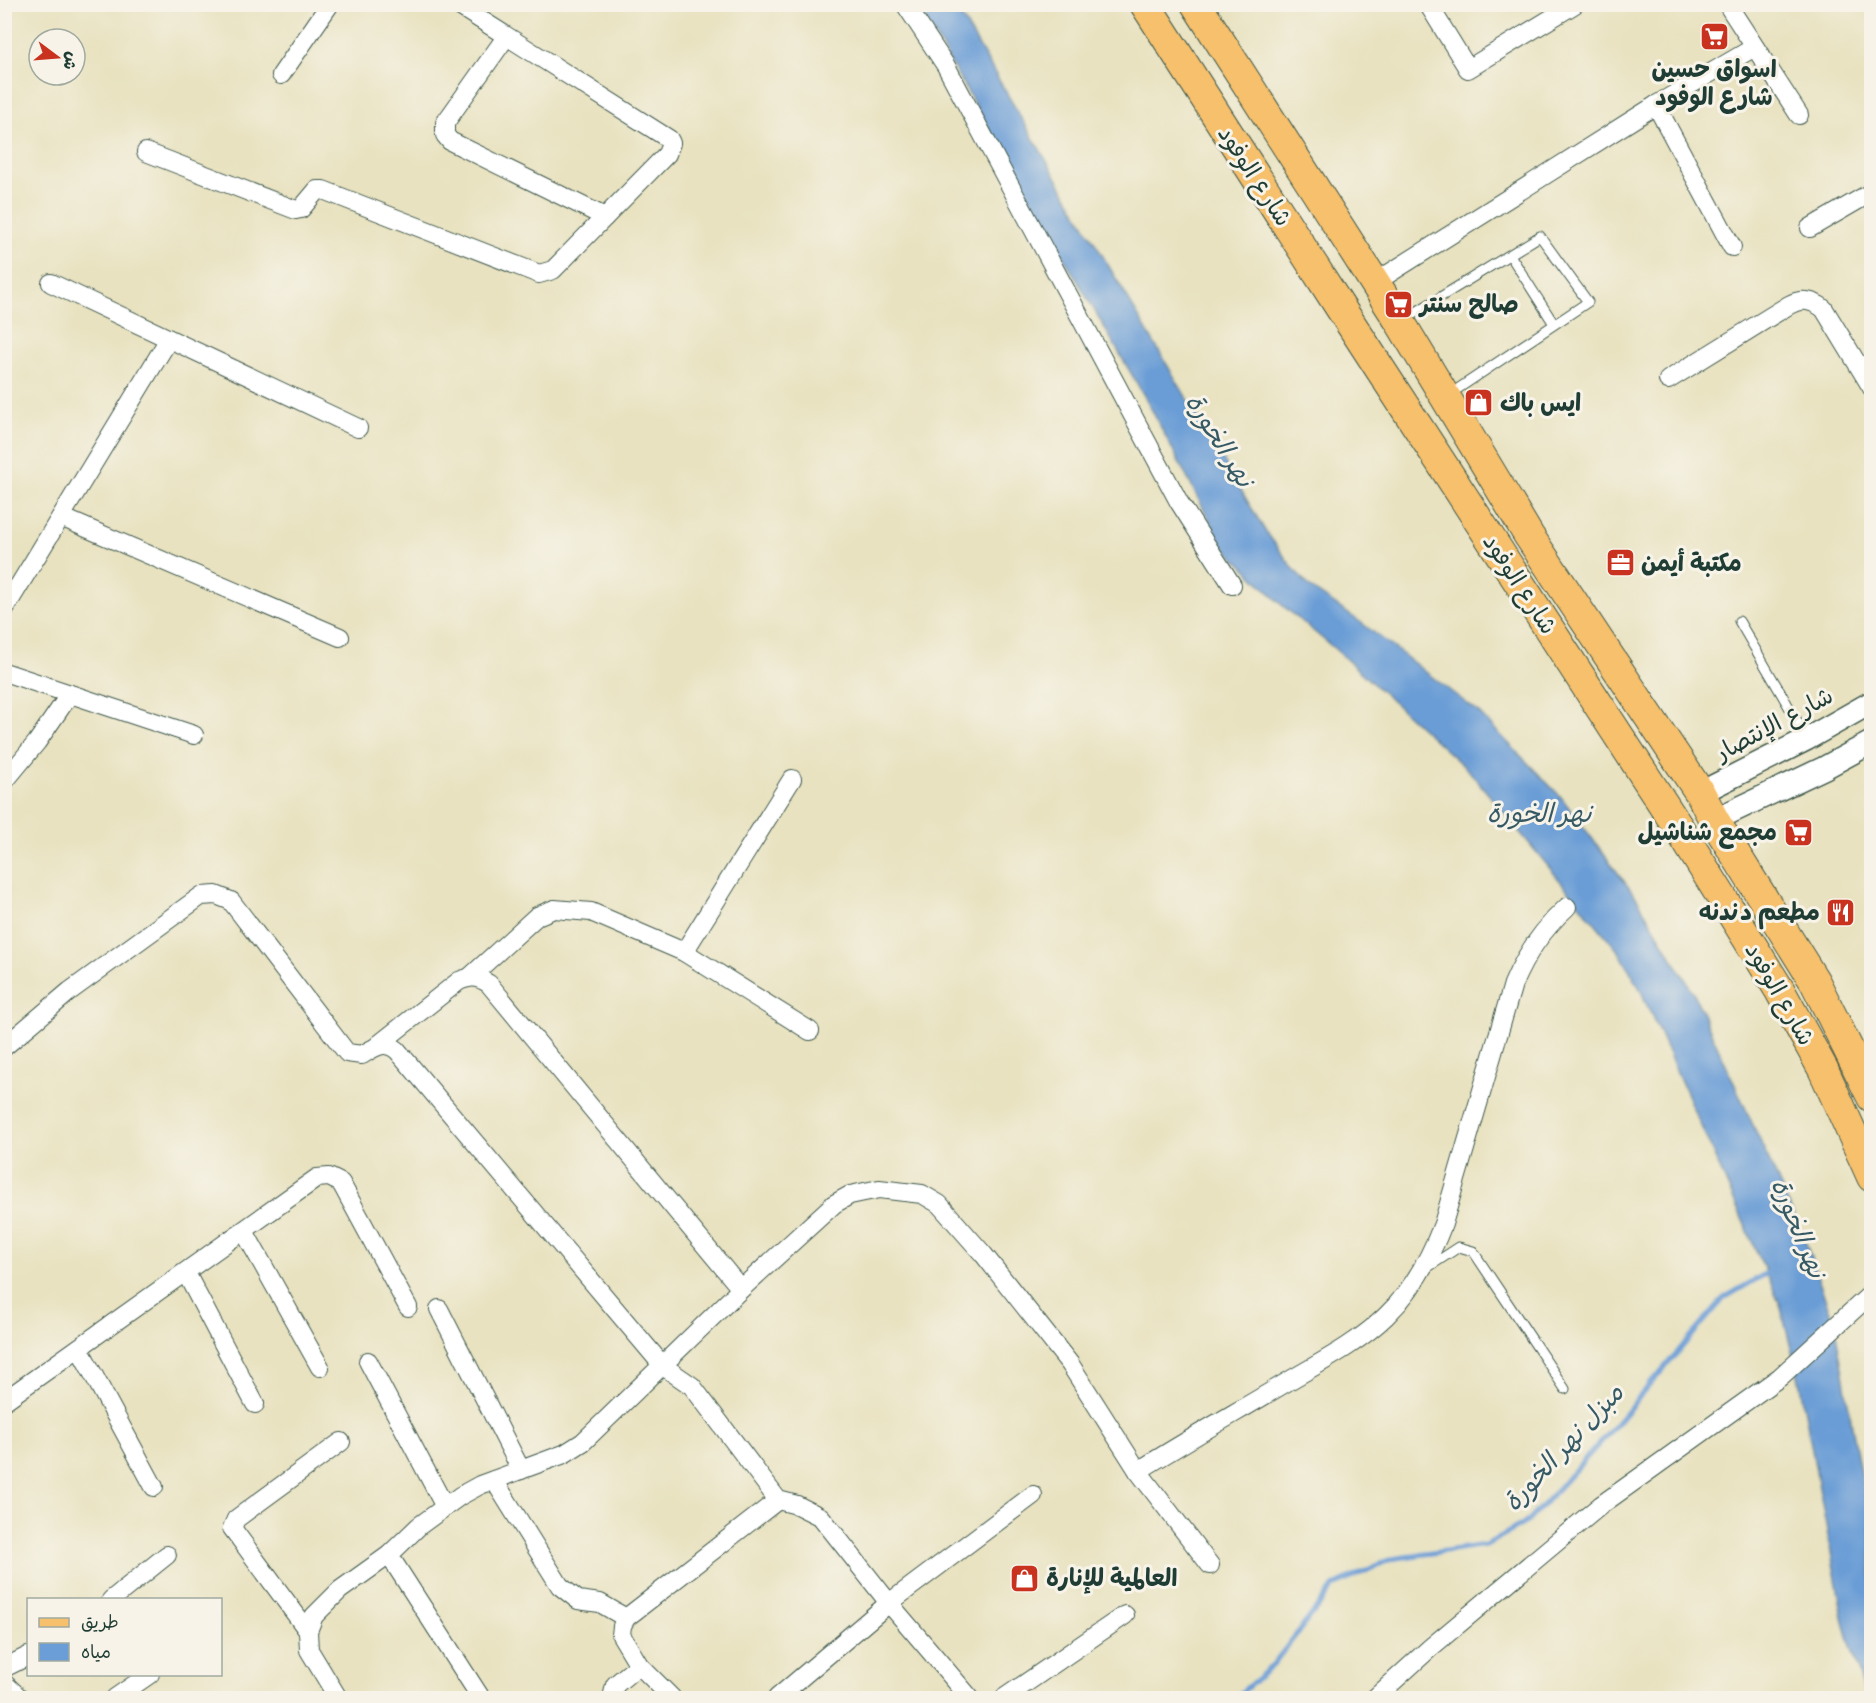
<svg xmlns="http://www.w3.org/2000/svg" width="1876" height="1703" viewBox="0 0 1876 1703" font-family="'Indie Flower','Playpen Sans Arabic',sans-serif">
<style>
.water{fill:#6b9dd6;stroke:#456d85;stroke-width:1.5}
.lines{fill:none;stroke-linecap:round;stroke-linejoin:round}
.stream{stroke:#6b9dd6;stroke-width:5}
.service-casing{stroke:#3d5649;stroke-width:11}
.minor-casing{stroke:#3d5649;stroke-width:20}
.tertiary-casing{stroke:#3d5649;stroke-width:25}
.primary-casing{stroke:#3d5649;stroke-width:32}
.service{stroke:#fff;stroke-width:9}
.minor{stroke:#fff;stroke-width:18}
.tertiary{stroke:#fff;stroke-width:22}
.primary{stroke:#f7c06c;stroke-width:30}
.labels{text-anchor:middle;stroke-width:6;stroke-linejoin:round;paint-order:stroke}
.poi-label{font-size:24px;font-weight:bold;fill:#1f3d34;stroke:#f7f3e8;text-anchor:start}
.street-label{font-size:24px;fill:#1f3d34;stroke:#f7f3e8}
.water-label{font-size:26px;font-style:italic;fill:#365a65;stroke:#f7f3e8}
</style>
<rect width="100%" height="100%" fill="#f7f3e8"/>
<filter id="ink" filterUnits="userSpaceOnUse"><feTurbulence type="fractalNoise" baseFrequency=".0167" numOctaves="2"/><feDisplacementMap in="SourceGraphic" scale="12" xChannelSelector="R" yChannelSelector="G"/><feConvolveMatrix kernelMatrix="1 2 1 2 8 2 1 2 1" color-interpolation-filters="sRGB"/></filter>
<filter id="wash" filterUnits="userSpaceOnUse"><feTurbulence type="fractalNoise" baseFrequency=".008" numOctaves="4" result="noise"/><feDisplacementMap in="SourceGraphic" scale="24" xChannelSelector="R" yChannelSelector="G"/><feGaussianBlur stdDeviation="1.35" result="paint"/><feColorMatrix in="noise" values="0 0 0 0 0 0 0 0 0 0 0 0 0 0 0 0 0 1.4 0 .05"/><feComposite in="paint" operator="in"/></filter>
<g filter="url(#wash)">
<rect width="100%" height="100%" fill="#e8e2c0"/>
<!-- water -->
<polygon class="water" points="917,5 953,5 964,21 1264,529 1293,568 1311,588 1359,621 1478,712 1561,797 1636,897 1693,992 1804,1238 1835,1327 1862,1484 1871,1518 1871,1698 1866,1698 1844,1622 1799,1380 1780,1304 1640,989 1620,953 1470,772 1335,649 1283,606 1223,546 1146,399"/>
<g class="lines">
<!-- stream -->
<polyline class="stream" points="1235,1698 1271,1667 1334,1586 1391,1559 1486,1545 1528,1521 1599,1444 1724,1298 1772,1270"/>
</g>
</g>
<g filter="url(#ink)">
<g class="lines">
<defs>
<g id="service">
<polyline points="1510,255 1554,324"/>
<polyline points="1403,320 1540,236 1588,302 1447,396"/>
<polyline points="1739,621 1807,738"/>
<polyline points="1427,1268 1459,1247 1473,1251 1565,1389"/>
</g>
<g id="minor">
<polyline points="905,4 946,66 1179,502 1232,585"/>
<polyline points="1428,4 1468,69 1575,4"/>
<polyline points="1727,4 1799,115"/>
<polyline points="506,37 445,123 445,135 450,141 605,217"/>
<polyline points="281,75 330,4"/>
<polyline points="1656,105 1732,247"/>
<polyline points="146,152 296,210 301,209 317,190 323,190 539,274 553,270 667,154 671,143 669,139 456,4"/>
<polyline points="1810,228 1872,192"/>
<polyline points="51,283 358,428"/>
<polyline points="1374,283 1656,105 1753,48"/>
<path d="M1668,380l121,-75c13,-7 24,-5 35,4l48,79"/>
<polyline points="61,517 340,637"/>
<polyline points="4,610 169,339"/>
<polyline points="4,672 194,735"/>
<polyline points="4,782 37,742 70,694"/>
<polyline points="684,952 792,779"/>
<polyline points="470,977 537,916 554,909 591,912 684,952 810,1031"/>
<path d="M378,1045l81,-64c13,-5 18,-5 30,3l252,305"/>
<path d="M4,1047l66,-56 131,-95 15,-1 15,6 116,152 15,2c13,-8 22,-15 35,-5l266,316 29,20 86,114 19,5 24,12 68,86 81,95"/>
<polyline points="244,1231 320,1367"/>
<polyline points="186,1273 255,1404"/>
<polyline points="439,1309 521,1470"/>
<polyline points="79,1348 154,1487"/>
<polyline points="368,1361 445,1507"/>
<polyline points="4,1401 317,1178 329,1177 341,1183 408,1307"/>
<path d="M1138,1471c49,-31 99,-59 149,-89 34,-20 70,-38 99,-66 27,-26 44,-58 57,-92l70,-240c13,-31 30,-55 54,-77"/>
<polyline points="494,1480 560,1586 578,1600 600,1603 626,1618"/>
<polyline points="389,1555 481,1698"/>
<polyline points="111,1600 167,1555"/>
<polyline points="308,1631 232,1528 236,1519 341,1442"/>
<polyline points="4,1668 28,1656"/>
<polyline points="4,1683 20,1698"/>
<polyline points="115,1698 150,1674"/>
<polyline points="338,1698 309,1650 308,1631 314,1616 340,1590 389,1555 419,1526 460,1496 480,1485 564,1454 583,1442 741,1289 834,1204 850,1195 879,1189 922,1194 939,1204 984,1255 1070,1364 1138,1471 1210,1565"/>
<polyline points="612,1698 615,1685 639,1665"/>
<polyline points="672,1698 639,1665 621,1635 622,1626 626,1618 778,1500"/>
<polyline points="777,1698 889,1603 1033,1495"/>
<polyline points="1004,1698 1125,1615"/>
<polyline points="1375,1698 1430,1648 1601,1505 1780,1377 1872,1293"/>
</g>
<g id="tertiary">
<polyline points="1700,793 1807,739 1872,702"/>
<polyline points="1714,820 1824,768 1872,742"/>
</g>
<g id="primary">
<polyline points="1145,4 1345,315 1680,830 1779,989 1823,1069 1872,1177"/>
<polyline points="1196,4 1400,322 1529,536 1700,793 1714,820 1815,982 1872,1097"/>
</g>
</defs>
<!-- service casing -->
<use href="#service" class="service-casing"/>
<!-- minor casing -->
<use href="#minor" class="minor-casing"/>
<!-- tertiary casing -->
<use href="#tertiary" class="tertiary-casing"/>
<!-- primary casing -->
<use href="#primary" class="primary-casing"/>
<!-- service -->
<use href="#service" class="service"/>
<!-- minor -->
<use href="#minor" class="minor"/>
<!-- tertiary -->
<use href="#tertiary" class="tertiary"/>
<!-- primary -->
<use href="#primary" class="primary"/>
</g>
</g>
<!-- icons -->
<defs>
<symbol id="supermarket-square" viewBox="-11 -11 22 22"><rect x="-9" y="-9" width="18" height="18" rx="4" fill="#c8321e" stroke="#f7f3e8"/><path d="M-6-5.5h2.5l.6 2H6L4.5 2H-2.5L-4.4-4H-6ZM-1.5 3.2a1.3 1.3 0 1 0 .1 0ZM3 3.2a1.3 1.3 0 1 0 .1 0Z" fill="#fff"/></symbol>
<symbol id="shop-square" viewBox="-11 -11 22 22"><rect x="-9" y="-9" width="18" height="18" rx="4" fill="#c8321e" stroke="#f7f3e8"/><path d="M-5-2.5h2.3a2.7 3.5 0 0 1 5.4 0H5L5.5 6h-11ZM-1.5-2.5h3a1.5 2.3 0 0 0-3 0Z" fill="#fff"/></symbol>
<symbol id="office-square" viewBox="-11 -11 22 22"><rect x="-9" y="-9" width="18" height="18" rx="4" fill="#c8321e" stroke="#f7f3e8"/><path d="M-6-3h4V-5.5h4V-3h4V5H-6ZM-1-4.5V-3h2v-1.5ZM-6 0V1H6V0Z" fill="#fff"/></symbol>
<symbol id="restaurant-square" viewBox="-11 -11 22 22"><rect x="-9" y="-9" width="18" height="18" rx="4" fill="#c8321e" stroke="#f7f3e8"/><path d="M-5-6h1v4h1v-4h1v4h1v-4h1v5L-1.5 .5V6h-2V.5L-5-1ZM5-6V6H3V1.5H1.5Q1.5-4 5-6Z" fill="#fff"/></symbol>
</defs>
<g fill-rule="evenodd">
<use href="#supermarket-square" x="1698" y="20" width="33" height="33"/>
<use href="#supermarket-square" x="1382" y="288" width="33" height="33"/>
<use href="#shop-square" x="1462" y="386" width="33" height="33"/>
<use href="#office-square" x="1604" y="546" width="33" height="33"/>
<use href="#supermarket-square" x="1782" y="816" width="33" height="33"/>
<use href="#restaurant-square" x="1824" y="896" width="33" height="33"/>
<use href="#shop-square" x="1008" y="1562" width="33" height="33"/>
</g>
<g class="labels">
<!-- poi labels -->
<g class="poi-label">
<text x="1714" y="77" text-anchor="middle">اسواق حسين<tspan x="1714" dy="28">شارع الوفود</tspan></text>
<text x="1420" y="312">صالح سنتر</text>
<text x="1500" y="411">ايس باك</text>
<text x="1641" y="571">مكتبة أيمن</text>
<text x="1777" y="840" text-anchor="end">مجمع شناشيل</text>
<text x="1820" y="920" text-anchor="end">مطعم دندنه</text>
<text x="1046" y="1586">العالمية للإنارة</text>
</g>
<!-- street labels -->
<g class="street-label">
<text transform="translate(1255 176) rotate(57)" y="8">شارع الوفود</text>
<text transform="translate(1520 584) rotate(57)" y="8">شارع الوفود</text>
<text transform="translate(1774 724) rotate(-28)" y="8">شارع الإنتصار</text>
<text transform="translate(1780 994) rotate(60)" y="8">شارع الوفود</text>
</g>
<!-- water labels -->
<g class="water-label">
<text transform="translate(1220 440) rotate(58)" y="9">نهر الخورة</text>
<text x="1539" y="822">نهر الخورة</text>
<text transform="translate(1799 1228) rotate(68)" y="9">نهر الخورة</text>
<text transform="translate(1563 1447) rotate(-47)" y="9">مبزل نهر الخورة</text>
</g>
</g>
<!-- margin -->
<rect width="1876" height="1703" fill="none" stroke="#f7f3e8" stroke-width="24"/>
<!-- legend -->
<rect x="27" y="1598" width="195" height="78" fill="#f7f3e8" stroke="#a1aaa0" stroke-width="1.5"/>
<rect x="39" y="1618" width="30" height="9" fill="#f7c06c" stroke="#a1aaa0" stroke-width="1.5"/>
<text x="81" y="1628" font-size="18" fill="#1f3d34">طريق</text>
<rect x="39" y="1643" width="30" height="18" fill="#6b9dd6" stroke="#a1aaa0" stroke-width="1.5"/>
<text x="81" y="1658" font-size="18" fill="#1f3d34">مياه</text>
<!-- north arrow -->
<g transform="translate(57 57) rotate(106)"><circle r="28" fill="#f7f3e8" stroke="#a1aaa0" stroke-width="1.5"/>
<path d="M0-4.5L10 22L0 15L-10 22Z" fill="#c8321e"/>
<text y="-9" font-size="16" font-weight="bold" text-anchor="middle" fill="#1f3d34">ش</text>
</g>
</svg>
